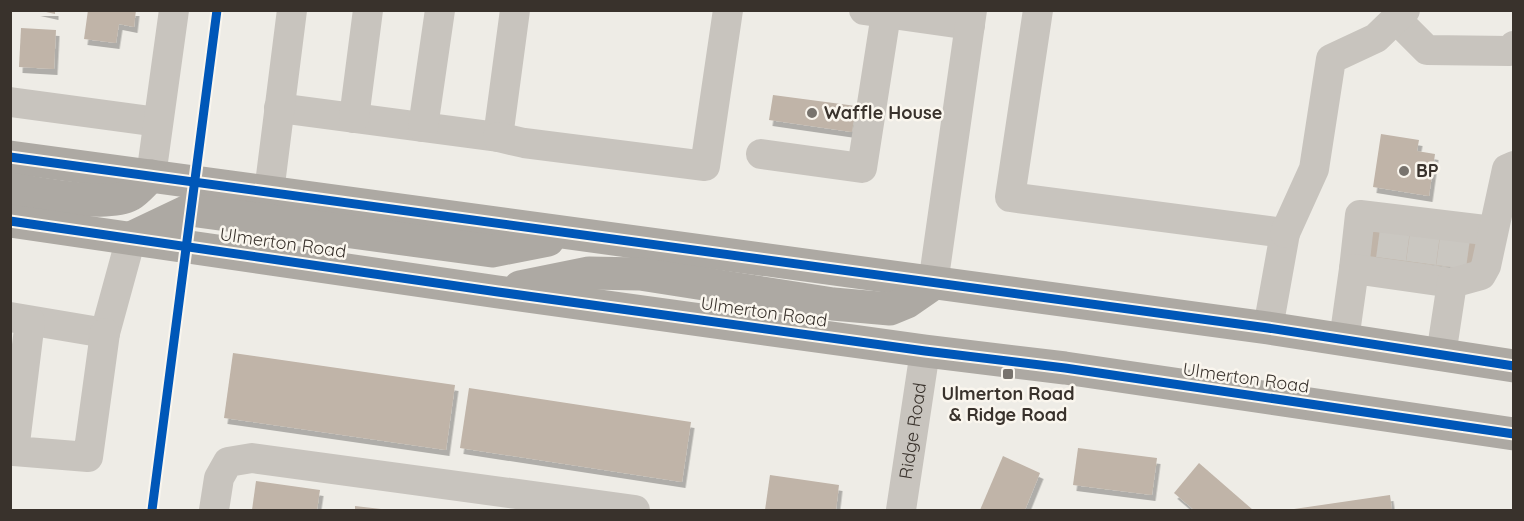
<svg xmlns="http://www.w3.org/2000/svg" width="1524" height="521" viewBox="0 0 1524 521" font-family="Quicksand,sans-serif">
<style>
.building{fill:#c0b4a8;filter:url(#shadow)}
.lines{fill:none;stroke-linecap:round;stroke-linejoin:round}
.minor-tunnel{stroke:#cac7c1;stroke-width:30;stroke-dasharray:30 15;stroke-linecap:butt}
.minor{stroke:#c8c4be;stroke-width:30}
.major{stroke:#ada9a3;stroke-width:33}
.cycleway-casing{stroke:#faf6ee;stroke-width:13}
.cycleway{stroke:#0057b8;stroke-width:9}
.poi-dot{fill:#78736d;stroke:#faf6ee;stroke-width:2}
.labels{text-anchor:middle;stroke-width:5;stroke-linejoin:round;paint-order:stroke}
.poi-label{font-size:18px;font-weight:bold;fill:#39322c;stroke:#faf6ee;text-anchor:start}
.street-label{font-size:18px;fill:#39322c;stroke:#faf6ee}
</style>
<defs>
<filter id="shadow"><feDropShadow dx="3.5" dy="6" stdDeviation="0" flood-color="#0004"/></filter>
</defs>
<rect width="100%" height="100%" fill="#eeece6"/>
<!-- building -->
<g class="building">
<polygon points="37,10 55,10 55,14"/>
<polygon points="88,10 136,10 134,27 119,24 116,43 84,39"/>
<polygon points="21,28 56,30 54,69 19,67"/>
<polygon points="773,95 856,106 852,132 769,120"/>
<polygon points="1381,134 1419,140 1417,151 1435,154 1429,196 1373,187"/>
<polygon points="1364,226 1485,241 1482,271 1361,256"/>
<polygon points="233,353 455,385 446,450 224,418"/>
<polygon points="469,388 691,422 682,482 460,448"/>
<polygon points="1078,448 1157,458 1152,495 1073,485"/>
<polygon points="1003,456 1040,473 1025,510 980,510"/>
<polygon points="1199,463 1253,510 1194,510 1174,493"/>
<polygon points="770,475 839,485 836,510 765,510"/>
<polygon points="256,481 320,490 317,510 252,510"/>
<polygon points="1390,495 1392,510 1294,510 1294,509"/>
<polygon points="355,506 381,509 381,510 355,510"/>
</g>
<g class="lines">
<!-- minor-tunnel -->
<g class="minor-tunnel">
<polyline points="1391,259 1395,230"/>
<polyline points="1421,263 1425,234"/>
<polyline points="1451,267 1455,238"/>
</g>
<!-- minor -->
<g class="minor">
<polyline points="864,10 970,25"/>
<polyline points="1038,10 1010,197 1285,233 1268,328"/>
<polyline points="1396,19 1427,50 1510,51 1514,46"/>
<polyline points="10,102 158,122"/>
<polyline points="279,108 498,137 515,10"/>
<polyline points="354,118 368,10"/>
<polyline points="423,127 440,10"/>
<polyline points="498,137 524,143 705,166 728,10"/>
<polyline points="761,154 862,168 886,14"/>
<polyline points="151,176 174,10"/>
<polyline points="269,192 292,10"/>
<polyline points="1285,233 1314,169 1331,59 1376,38 1405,10"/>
<polyline points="1354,269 1360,215 1493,231"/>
<polyline points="933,284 972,10"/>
<polyline points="10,317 105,333 131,238"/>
<polyline points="30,321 14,451 88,457 105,333"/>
<polyline points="1344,340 1354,269 1452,283"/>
<polyline points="1441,355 1452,283 1481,275 1486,266 1507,169 1514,166"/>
<polyline points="214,510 219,478 228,462 252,458 635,510"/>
<path id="s1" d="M901,510l24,-159"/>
</g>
<!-- major -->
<g class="major">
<polyline points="10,157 1268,328 1514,366"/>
<path d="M10,189c28,4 97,19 120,6 8,-5 14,-13 21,-19"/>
<polyline points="10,221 498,292 925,351 1065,368 1514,434"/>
<polyline points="131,238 190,210 492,251 548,240"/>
<polyline points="520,287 589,273 640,274 833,304 890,309 907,302 933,284"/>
</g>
<defs>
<g id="cycleway">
<polyline points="10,157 1268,328 1514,366"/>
<polyline points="10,221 498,292 925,351 1065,368 1514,434"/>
<polyline points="152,510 217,10"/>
</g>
</defs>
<!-- cycleway casing -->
<use href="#cycleway" class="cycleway-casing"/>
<!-- cycleway -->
<use href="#cycleway" class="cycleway"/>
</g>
<!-- markers -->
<g class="poi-dot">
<circle cx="812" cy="113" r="6"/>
<circle cx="1404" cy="171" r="6"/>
<rect x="1002" y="368" width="12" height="12" rx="3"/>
</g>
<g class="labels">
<!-- poi labels -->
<g class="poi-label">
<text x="824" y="119">Waffle House</text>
<text x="1416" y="177">BP</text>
<text x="1008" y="400" text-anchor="middle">Ulmerton Road<tspan x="1008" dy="21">&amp; Ridge Road</tspan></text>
</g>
<!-- street labels -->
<g class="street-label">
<text transform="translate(283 243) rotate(8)" y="6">Ulmerton Road</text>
<text transform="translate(764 312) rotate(8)" y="6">Ulmerton Road</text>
<text transform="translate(1246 378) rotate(8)" y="6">Ulmerton Road</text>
<text dy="6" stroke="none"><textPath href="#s1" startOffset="80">Ridge Road</textPath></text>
</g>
</g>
<!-- border -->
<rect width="1524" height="521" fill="none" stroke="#39322c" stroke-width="24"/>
</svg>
